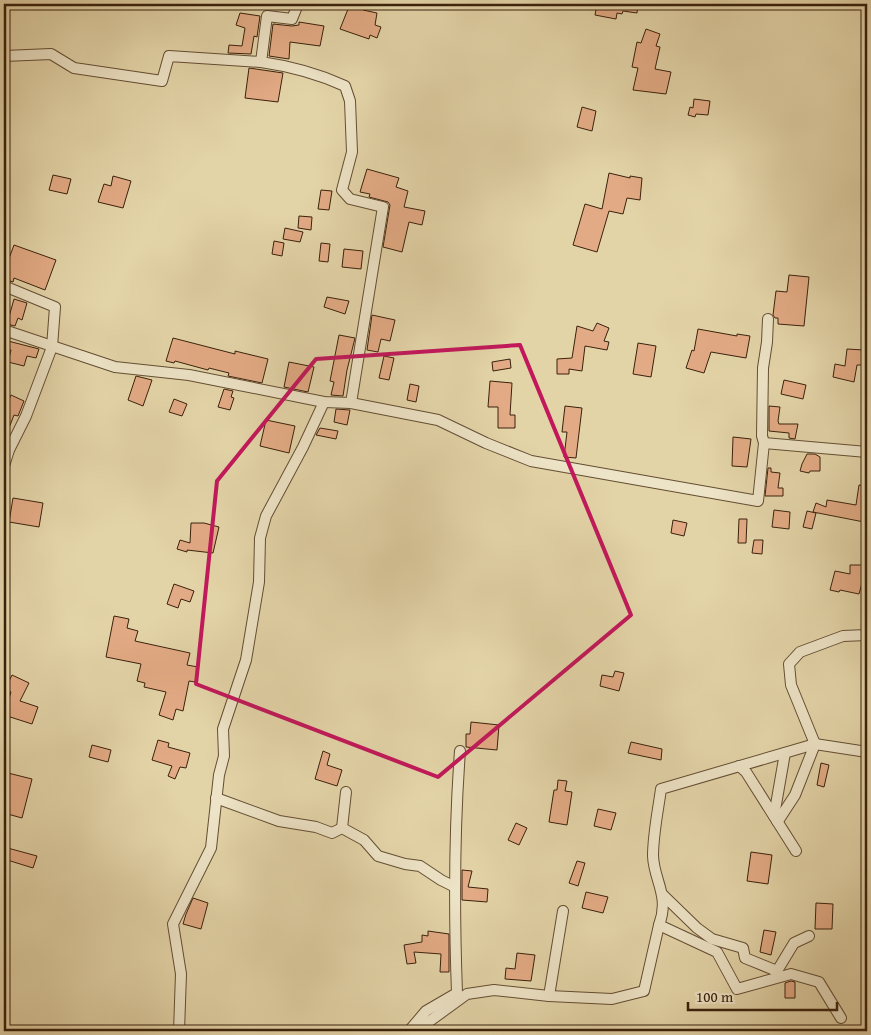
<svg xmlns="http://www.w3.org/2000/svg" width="871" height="1035" viewBox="0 0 871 1035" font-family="'Gentium Book Plus',serif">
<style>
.building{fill:#e3ab85;stroke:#3a210c}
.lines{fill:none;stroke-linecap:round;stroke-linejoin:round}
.minor-casing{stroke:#644e33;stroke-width:12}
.minor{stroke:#ede3c6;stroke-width:10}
.marked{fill:none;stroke:#c2185b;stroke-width:4;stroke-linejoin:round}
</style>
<rect width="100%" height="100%" fill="#e3d4a8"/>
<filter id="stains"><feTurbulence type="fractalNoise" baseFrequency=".004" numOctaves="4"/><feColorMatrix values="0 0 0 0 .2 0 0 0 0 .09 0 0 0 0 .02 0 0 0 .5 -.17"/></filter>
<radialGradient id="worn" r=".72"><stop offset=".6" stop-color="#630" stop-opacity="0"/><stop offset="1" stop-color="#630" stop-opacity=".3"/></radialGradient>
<!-- building -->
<g class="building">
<polygon points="350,4 365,4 363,10 377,13 375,25 381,27 377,38 370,35 369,39 340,29"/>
<polygon points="597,4 638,4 637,13 623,11 622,14 617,13 616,19 595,15"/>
<polygon points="240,13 260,16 257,37 254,36 251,54 228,53 229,45 242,46 245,28 236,25"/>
<polygon points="299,22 324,26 320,46 290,42 289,59 269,56 273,24 292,26 299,25"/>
<polygon points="646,29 660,34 656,46 660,47 655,69 671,72 666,94 633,90 638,68 632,67 637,42 641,43"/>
<polygon points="249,68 283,73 278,102 245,98"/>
<polygon points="694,99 710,101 708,115 696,114 695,117 688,115 690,107 693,108"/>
<polygon points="582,107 596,111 592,131 577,127"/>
<polygon points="367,169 399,178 396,187 408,191 404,207 425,211 422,225 409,222 402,252 383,247 390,205 388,202 369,197 370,194 360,192"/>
<polygon points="609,173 630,178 630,176 642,178 640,200 627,198 623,214 609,211 597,252 573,245 585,204 602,209"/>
<polygon points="53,175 71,179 67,194 49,190"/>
<polygon points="113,176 131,181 123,208 98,202 104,184 111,186"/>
<polygon points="321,190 332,191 329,210 318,209"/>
<polygon points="299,216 312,217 311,230 298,228"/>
<polygon points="285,228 303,232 300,242 283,239"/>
<polygon points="274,241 284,243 282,256 272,254"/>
<polygon points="321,243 330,244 328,262 319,261"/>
<polygon points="14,245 56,260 45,290 14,278 13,282 4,279 4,272"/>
<polygon points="344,249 363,251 361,269 342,267"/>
<polygon points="789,275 809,277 804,326 778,324 778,318 775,318 773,315 776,291 787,292"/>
<polygon points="327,297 349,301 345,314 324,307"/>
<polygon points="14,299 27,303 22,320 18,318 15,326 7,324"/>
<polygon points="372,315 395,320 390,341 381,339 378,352 367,350"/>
<polygon points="597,323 609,328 604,341 609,342 607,350 585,346 582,371 569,369 569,374 557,374 557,359 572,358 577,326 593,331"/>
<polygon points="698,329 737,336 737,334 750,336 746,358 711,352 704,373 686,368 692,350 694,351"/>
<polygon points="339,335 355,338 347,370 343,396 331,395 334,382 330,381"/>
<polygon points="173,338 235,354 235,351 268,359 262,383 228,376 229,373 209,368 208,370 175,361 174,363 166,361"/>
<polygon points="8,341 39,349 36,358 27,356 24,366 8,362 11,350 7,349"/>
<polygon points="638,343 656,346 651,377 633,374"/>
<polygon points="847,349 864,350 863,365 857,365 854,382 833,377 835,364 845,366"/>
<polygon points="384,356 394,358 389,380 379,378"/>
<polygon points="510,359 511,368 493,371 492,362"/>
<polygon points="289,362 314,367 308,392 284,387"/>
<polygon points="136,376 152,380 143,406 128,400"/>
<polygon points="784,380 806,385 803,399 781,394"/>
<polygon points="490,381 512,383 510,415 515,415 515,428 498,428 498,407 488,407"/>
<polygon points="410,384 419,386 416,402 407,400"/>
<polygon points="224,389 233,391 231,397 234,398 230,410 218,407"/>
<polygon points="11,395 24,401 18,416 14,415 4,441 4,410"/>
<polygon points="174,399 187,404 182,416 169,412"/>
<polygon points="565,406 582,408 576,458 564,457 567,432 562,432"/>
<polygon points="769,406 780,407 778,421 779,424 798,424 795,439 789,438 789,433 769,431"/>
<polygon points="336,409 350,410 347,425 334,422"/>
<polygon points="266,420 295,426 289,453 260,446"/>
<polygon points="320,428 338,431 336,439 316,435"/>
<polygon points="733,437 751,439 747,467 732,466"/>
<polygon points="807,454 815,454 820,457 820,471 810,471 809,473 800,471 802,464"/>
<polygon points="768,468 771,468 771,472 780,473 778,488 783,488 783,496 765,496"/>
<polygon points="859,485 867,486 867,508 864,522 813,512 816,503 826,507 827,500 856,505"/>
<polygon points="13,498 43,503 39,527 9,522"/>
<polygon points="774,510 790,512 789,529 772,527"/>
<polygon points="807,511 816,513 812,529 803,527"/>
<polygon points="739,519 747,519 746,543 738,543"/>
<polygon points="673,520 687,523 684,536 671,533"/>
<polygon points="191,523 204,523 219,527 213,553 187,550 187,552 177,549 180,540 190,543"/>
<polygon points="754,540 763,540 762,554 752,553"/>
<polygon points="850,565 862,565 862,583 859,594 840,590 839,592 830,590 835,571 850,574"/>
<polygon points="174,584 194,591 190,602 181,599 178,608 167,604"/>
<polygon points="114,616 129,619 127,628 138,631 135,641 190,653 187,665 198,667 195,682 189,681 183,711 176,709 173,720 159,715 166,692 144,687 145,683 137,681 141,664 106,657"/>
<polygon points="615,671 624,673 619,691 600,686 602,675 613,677"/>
<polygon points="12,675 29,683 20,701 38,707 32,724 4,715 11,692 5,689"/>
<polygon points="471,722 499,725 497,750 466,747 466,734 470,734"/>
<polygon points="158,740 169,743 168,747 190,753 186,768 180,767 175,779 168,776 172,766 152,760"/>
<polygon points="631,742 662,749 661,760 628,753"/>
<polygon points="92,745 111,750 108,762 89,757"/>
<polygon points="323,751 330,754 327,765 342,770 337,786 315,779"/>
<polygon points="821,763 829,765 824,787 817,785"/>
<polygon points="4,772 32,779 22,818 4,813"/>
<polygon points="558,780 567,781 565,791 572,792 567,825 549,822 554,790 557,790"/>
<polygon points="598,809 616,813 611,830 594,826"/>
<polygon points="516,823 527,828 519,845 508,840"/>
<polygon points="4,847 37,856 33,868 4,859"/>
<polygon points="751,852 772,855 768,884 747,881"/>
<polygon points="577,861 585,863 578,886 569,883"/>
<polygon points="462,870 472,871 468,887 488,889 487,902 462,900"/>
<polygon points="586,892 608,897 603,913 582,908"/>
<polygon points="193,898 208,903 201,929 183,924 186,914"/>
<polygon points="816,903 833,904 832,929 815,929"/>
<polygon points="764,930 776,932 771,955 760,952"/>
<polygon points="428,931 449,934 449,972 440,972 441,954 414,952 416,963 407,964 404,945 422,942 422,935 428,936"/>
<polygon points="517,953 535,955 531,981 505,979 506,968 515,969"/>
<polygon points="791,981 795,982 795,998 785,998 785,983"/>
</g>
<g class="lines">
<defs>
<g id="minor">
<path d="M298,4l-6,15 -25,-3 -6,46c28,4 58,12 84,24l5,15 2,51 -10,38 8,9 33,8 -32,196"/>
<polyline points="4,56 51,54 74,68 162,81 169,56 261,62"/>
<polyline points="4,286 55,307 52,347 26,416 9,450 4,466"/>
<polyline points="4,330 115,367 189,375 324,402 351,403 438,420 486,443 531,461 758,501 764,443 762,436 763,368 767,342 768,319"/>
<polyline points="764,443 867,452"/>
<polyline points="739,766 746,772 796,851"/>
<polyline points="216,798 279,821 316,827 332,833 342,828 364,840 378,856 405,864 420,866 441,880 455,887"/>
<polyline points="774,816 785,753"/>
<polyline points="777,821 780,818 795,795 815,744 791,685 789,664 800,652 843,636 867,635"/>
<polyline points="342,828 346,792"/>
<polyline points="662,894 697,928 712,939 743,948 745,958 777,971 794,943 809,936"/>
<polyline points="659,925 717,952 737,989 791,974 819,982 841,1018"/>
<polyline points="549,996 563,911"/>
<polyline points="179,1031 181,974 173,924 211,848 219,775 224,756 223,729 246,660 259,582 260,538 266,516 303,447 324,402"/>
<path d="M409,1031l17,-20 31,-18c-3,-81 -3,-161 3,-242"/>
<path d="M416,1031l51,-37 27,-4 55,6 63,3 32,-8 15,-66c11,-29 -5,-44 -6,-69 0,-22 5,-45 8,-67l154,-45 52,8"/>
</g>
</defs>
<!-- minor casing -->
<use href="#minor" class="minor-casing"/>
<!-- minor -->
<use href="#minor" class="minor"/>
</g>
<!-- marked area -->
<path class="marked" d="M520,345l111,270 -193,162 -242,-93 21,-203 99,-122z"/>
<!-- margin -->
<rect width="871" height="1035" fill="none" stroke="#e3d4a8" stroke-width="20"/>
<rect x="5" y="5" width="861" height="1025" fill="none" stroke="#3a210c" stroke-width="2.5"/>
<rect x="10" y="10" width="851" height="1015" fill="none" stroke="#3a210c"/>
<!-- scale -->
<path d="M688 1002v8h149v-8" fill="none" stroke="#3a210c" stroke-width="2.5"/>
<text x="696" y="1002" font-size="15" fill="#3a210c" stroke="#ede3c6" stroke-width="4" paint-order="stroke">100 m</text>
<rect width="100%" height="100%" filter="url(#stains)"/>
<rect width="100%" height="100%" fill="url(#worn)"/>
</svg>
